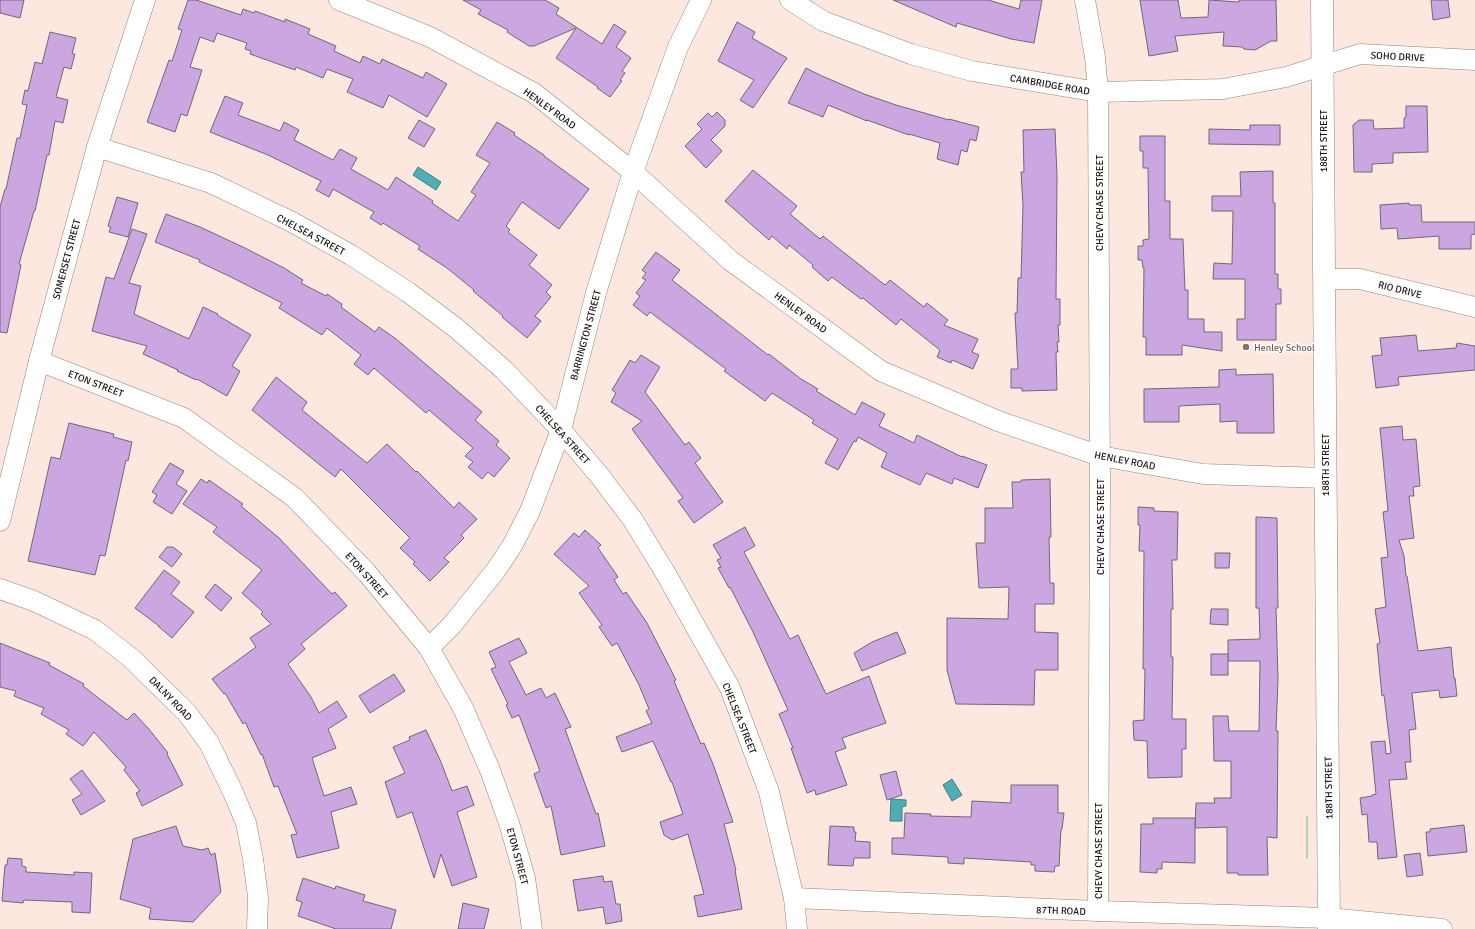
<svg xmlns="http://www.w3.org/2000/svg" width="1475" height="929" viewBox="0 0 1475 929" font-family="Signika,sans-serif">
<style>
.green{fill:#b1d6af}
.water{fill:#4eaeb3;stroke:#3e7f82}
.building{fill:#cba6e1;stroke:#716877}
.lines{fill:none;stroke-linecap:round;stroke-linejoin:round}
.minor-casing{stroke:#95837a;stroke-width:21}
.tertiary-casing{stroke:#95837a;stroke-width:23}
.minor{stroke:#fff;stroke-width:20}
.tertiary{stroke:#fff;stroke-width:22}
.education-dot{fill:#8d6e63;stroke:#fff;stroke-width:1.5}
.labels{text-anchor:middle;stroke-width:3;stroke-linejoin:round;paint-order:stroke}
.street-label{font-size:10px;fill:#19120f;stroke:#fff}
.education-label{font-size:10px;fill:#785e54;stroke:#fff;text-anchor:start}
</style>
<rect width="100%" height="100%" fill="#fce8df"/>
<!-- green -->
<polygon class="green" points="1306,816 1308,816 1308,859 1306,858"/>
<!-- water -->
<g class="water">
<polygon points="418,167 441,182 436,190 413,175"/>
<polygon points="952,779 962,795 952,801 943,785"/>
<polygon points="891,799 906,800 906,806 902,807 902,821 890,821"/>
</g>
<!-- building -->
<g class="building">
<polygon points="0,0 24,0 20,18 0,13"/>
<polygon points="188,0 196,0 241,15 243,9 254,13 255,11 285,22 285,19 310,29 308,34 336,46 334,51 360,63 363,56 380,64 382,59 423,78 426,72 447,84 427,117 389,95 383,108 347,92 353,79 327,69 323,78 296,67 295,70 250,54 251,51 245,49 247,43 217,33 214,42 200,37 190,67 202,70 187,116 181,114 175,132 147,122 169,60 172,61 182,30 178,29"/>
<polygon points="463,0 545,0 559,8 556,14 602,44 614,24 626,32 616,47 631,58 622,71 625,73 620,80 622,81 610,97 597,88 598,87 556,58 576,28 534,46 529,46 507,32 508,30 478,14 481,10"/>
<polygon points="893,0 988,0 1019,9 1021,0 1042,0 1034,43 1011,39 957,23 956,27"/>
<polygon points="1140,0 1178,0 1181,18 1208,17 1209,0 1239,2 1239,0 1276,0 1277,41 1271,41 1255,50 1244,49 1242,47 1223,46 1224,32 1175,36 1178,51 1149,56"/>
<polygon points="1431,0 1448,0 1450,17 1433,20"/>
<polygon points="737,22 755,32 752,38 787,58 753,108 740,100 754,80 718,61"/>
<polygon points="50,32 76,38 72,54 75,54 71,69 64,67 56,97 68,100 63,123 55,121 49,155 47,155 35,211 34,211 19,264 21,265 7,333 0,332 0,207 5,189 6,189 17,138 20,138 27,105 22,104 25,90 28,91 35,62 42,64"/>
<polygon points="806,68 822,76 864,94 896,105 949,120 949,119 979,127 976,141 970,139 967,152 961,150 958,165 937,159 940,143 909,134 909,135 867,120 867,121 828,105 823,117 788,103"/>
<polygon points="225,96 243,103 238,115 280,131 284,122 299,130 294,140 333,160 340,149 357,158 351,169 388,190 396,177 433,201 432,203 458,221 476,195 471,192 490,163 476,155 497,122 515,133 514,135 544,155 544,156 589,189 559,229 522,202 506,226 510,230 508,232 537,255 529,265 552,285 546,292 551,297 535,316 541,321 527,338 502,317 503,316 473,291 474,290 447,268 418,249 420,246 383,223 381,225 370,218 374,212 333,189 329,197 316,190 321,181 268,155 210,132"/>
<polygon points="1406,106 1427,106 1428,152 1393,153 1393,163 1372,164 1372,172 1354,172 1353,125 1359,120 1373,120 1374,129 1404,128 1404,118 1406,117"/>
<polygon points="717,112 725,120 725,126 711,140 722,151 706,168 685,146 702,129 697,124 708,113 712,117"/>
<polygon points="419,120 435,129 424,147 408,138"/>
<polygon points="1250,125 1280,125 1280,145 1209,144 1209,129 1250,130"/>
<polygon points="1055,129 1057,176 1056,299 1060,299 1060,325 1058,325 1059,342 1057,342 1058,352 1056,352 1057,390 1022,391 1022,388 1011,388 1011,369 1018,369 1015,313 1017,313 1018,278 1021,278 1023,206 1021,172 1024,172 1023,130"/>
<polygon points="1140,136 1165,136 1165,201 1170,201 1170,239 1183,239 1185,290 1188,290 1188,319 1204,319 1204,332 1222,332 1222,351 1182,345 1182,355 1146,355 1146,337 1143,337 1144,268 1143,268 1142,260 1138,260 1138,246 1143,246 1143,240 1149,239 1148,168 1143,168 1143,151 1140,151"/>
<polygon points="753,170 797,206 790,214 820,239 823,236 885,285 890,280 924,307 927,303 948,320 944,325 978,339 972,352 979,355 973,369 952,360 951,363 937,357 940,350 901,319 896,325 863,298 861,299 832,277 828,281 812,267 813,265 789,245 787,249 772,236 769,240 753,226 725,201"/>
<polygon points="1273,171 1273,203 1275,203 1275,274 1278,274 1278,289 1281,289 1281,304 1276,304 1276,340 1237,340 1237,319 1245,319 1245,279 1213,279 1214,263 1232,264 1233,211 1212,211 1212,196 1241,196 1240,172"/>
<polygon points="117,197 138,203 128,237 109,232 111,227 108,226"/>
<polygon points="1409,203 1409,205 1421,205 1422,222 1475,222 1475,234 1471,235 1471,249 1439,249 1439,236 1398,239 1397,228 1381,229 1380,205"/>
<polygon points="166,214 200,227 245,248 284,268 303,280 301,283 326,296 327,294 342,304 341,307 375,332 379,327 396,339 482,412 475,420 499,441 496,445 510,458 494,477 488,472 482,479 468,467 473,462 465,456 473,448 429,410 426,413 374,368 368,375 354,364 361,355 327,328 322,335 279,308 282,303 229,276 199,262 200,260 155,242"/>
<polygon points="132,229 147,234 129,283 141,286 134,314 189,339 203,307 218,314 217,315 251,335 232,366 240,371 227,396 197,379 196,380 177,371 178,370 143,354 147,346 92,331 106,277 114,279"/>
<polygon points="656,252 680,270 672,280 768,355 769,354 801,379 818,389 816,391 855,415 862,402 885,414 879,426 914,443 917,435 962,457 962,456 987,465 978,488 954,478 952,484 926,473 920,485 881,467 887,453 858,437 856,442 854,441 838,470 825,463 838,439 812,423 814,420 772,393 765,401 724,371 726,369 650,312 647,316 633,305 640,296 636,293 646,280 642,278 646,273 642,270"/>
<polygon points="1416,335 1418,351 1456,348 1457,343 1475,346 1475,370 1398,377 1399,385 1376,388 1372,356 1382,355 1380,338"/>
<polygon points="641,355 660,367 645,392 685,445 689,442 701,458 695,463 723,502 694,523 678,501 683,498 632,429 642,421 611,402 616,393 612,390 630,360 635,363"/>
<polygon points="1236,369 1236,375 1273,374 1274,433 1237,433 1237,421 1220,422 1220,404 1179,406 1179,422 1144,422 1144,389 1219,387 1219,370"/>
<polygon points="276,377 307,402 302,410 367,463 387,444 416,472 417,471 454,508 459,502 477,519 461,535 464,538 444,558 449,562 430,581 413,564 415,562 400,548 410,538 341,469 335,477 252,410"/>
<polygon points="69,423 114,434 113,437 132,442 128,461 126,460 105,556 100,555 95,575 28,561 51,457 60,459"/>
<polygon points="1402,426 1403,440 1416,439 1420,486 1413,487 1414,496 1409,496 1414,538 1399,540 1404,556 1406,576 1407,576 1418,651 1451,647 1454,678 1455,678 1457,696 1440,698 1439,690 1412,693 1416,729 1409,730 1411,762 1405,762 1407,779 1389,780 1397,857 1378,859 1377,842 1369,842 1367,814 1362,815 1360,798 1372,796 1372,795 1376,794 1371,742 1385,741 1386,754 1391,753 1384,695 1382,696 1377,644 1380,643 1375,609 1386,607 1381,558 1388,557 1383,512 1388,511 1380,428"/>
<polygon points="170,463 184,471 176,484 187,491 172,514 153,502 157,495 152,492"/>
<polygon points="201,479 207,483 209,480 243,504 241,506 279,538 332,594 335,592 347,606 301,644 305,649 288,664 311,697 319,713 337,701 347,717 328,729 336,748 312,758 324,796 351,787 357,804 331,812 339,848 297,858 291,835 297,834 278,786 274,787 262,754 261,755 245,722 243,724 225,693 224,694 212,679 256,647 250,638 271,624 261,614 263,612 242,593 262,570 213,532 217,527 183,504"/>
<polygon points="1050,479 1051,537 1049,537 1050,583 1054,583 1054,604 1035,604 1035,632 1058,633 1058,670 1035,670 1034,705 956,704 947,670 947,618 1008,619 1009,587 979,588 976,543 985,543 985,508 1013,508 1012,482 1021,482 1021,480"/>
<polygon points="1138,507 1154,508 1154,511 1178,512 1177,560 1172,560 1173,609 1171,609 1171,657 1173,657 1172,719 1186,719 1186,749 1182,749 1182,777 1148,778 1147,741 1134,740 1133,721 1144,720 1145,669 1143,669 1144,551 1139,551 1140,525 1138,525"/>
<polygon points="1256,517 1277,518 1278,608 1276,608 1278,679 1276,731 1278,731 1277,838 1267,837 1268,875 1238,875 1238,873 1227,873 1227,827 1195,828 1196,803 1215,803 1214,798 1231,798 1231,761 1214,761 1213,716 1228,716 1229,731 1259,731 1260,661 1228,661 1228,640 1260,639 1259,608 1256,608"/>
<polygon points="745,527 755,546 744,552 790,639 798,635 826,694 869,676 886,723 842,738 846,748 835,752 847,785 816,795 815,790 807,793 791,748 793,748 779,714 788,710 753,632 730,587 729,588 718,568 721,567 717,560 721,558 713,545"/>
<polygon points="585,530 601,545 598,548 618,577 614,580 623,594 626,592 647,623 670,668 676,680 674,681 701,744 704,743 713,764 733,822 724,824 736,870 735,870 742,909 698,917 694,896 704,894 688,834 672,840 664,835 660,822 683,814 672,782 671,782 653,741 622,752 616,737 652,723 646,711 649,709 639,685 617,643 612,646 599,627 602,625 579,593 589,586 554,554 574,533 579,537"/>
<polygon points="167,547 173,547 182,554 172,567 159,557"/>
<polygon points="1215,553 1230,553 1229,568 1215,568"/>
<polygon points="164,570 180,582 171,594 194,612 172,638 158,626 159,626 135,608"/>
<polygon points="215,584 232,598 221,611 205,597"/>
<polygon points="1211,609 1228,609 1228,625 1210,624"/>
<polygon points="897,632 906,653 862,671 854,653 872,642"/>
<polygon points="519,638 527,653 509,662 526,695 541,688 546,698 555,693 571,727 565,729 596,814 598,813 605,846 561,855 551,806 546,808 534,774 540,771 519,715 512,718 506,705 508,704 491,669 496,667 489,652"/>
<polygon points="0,643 50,663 49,665 84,684 83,686 127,720 134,713 148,728 168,753 167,754 183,785 142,806 136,793 140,791 124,770 126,767 94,732 83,746 66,734 69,730 41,714 44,708 14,696 16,691 0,687"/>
<rect x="1211" y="654" width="17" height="21"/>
<polygon points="394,674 405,691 370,713 359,696"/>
<polygon points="426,730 441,762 452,791 467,786 474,805 457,812 477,877 452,886 441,854 434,878 412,812 397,818 385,782 405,773 393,747 410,740 409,737"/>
<polygon points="82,770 105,801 81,815 72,800 82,794 70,779"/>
<polygon points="896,771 902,795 887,800 880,775"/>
<polygon points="1011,785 1058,785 1058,813 1064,813 1062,829 1061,829 1059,866 1055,866 1054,872 1035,871 1035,865 1031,865 1031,862 964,858 964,864 948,863 948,857 892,854 892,838 904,838 905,813 931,814 930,816 971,817 972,801 1011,803"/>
<polygon points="1153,818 1195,818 1195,863 1162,862 1162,869 1157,869 1157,873 1140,872 1141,824 1153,824"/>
<polygon points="1464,825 1467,852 1428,856 1426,832 1430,832 1430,829"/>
<polygon points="176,826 183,846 202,850 208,848 211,855 215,853 221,892 193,922 149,919 151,908 120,899 133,839"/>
<polygon points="830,826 854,827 854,832 856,832 855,841 870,842 870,858 854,858 853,866 828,865"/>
<polygon points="1420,853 1423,875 1407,877 1404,855"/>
<polygon points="8,858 22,859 22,866 26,867 26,872 74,875 74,872 92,873 90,913 72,912 72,902 24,900 23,903 2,901 5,865 7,865"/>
<polygon points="603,876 604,882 612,881 616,904 620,904 622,921 606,924 603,907 578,911 573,880"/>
<polygon points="303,878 335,889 336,886 365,895 363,901 396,910 391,929 336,929 298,916 302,902 296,900"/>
<polygon points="463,903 489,909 484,929 458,929"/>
</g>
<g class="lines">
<defs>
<g id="minor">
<polyline points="339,0 430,37 534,93 633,172 731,261 881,371 998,421 1100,456 1203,474 1325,478"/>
<polyline points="790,0 823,21 911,54 972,71 1098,92 1223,89 1286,77 1360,54 1475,60"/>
<polyline points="1085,0 1095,57 1098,92 1100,489 1098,911"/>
<polyline points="97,147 211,183 292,222 351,255 408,292 456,328 504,370 561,430 599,475 633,520 666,574 730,688 769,792 794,898 797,929"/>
<polyline points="1324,279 1360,279 1475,307"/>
<polyline points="39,361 184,418 295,498 367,573 429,648 463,708 490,770 509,823 525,878 532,929"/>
<polyline points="0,521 39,361 97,147 145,0"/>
<polyline points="0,589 34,601 95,630 131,658 187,713 209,743 233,792 246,823 253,859 258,897 257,929"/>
<polyline points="429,648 452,625 496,570 512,546 530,511 561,430 596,293 633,172 678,47 701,0"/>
<polyline points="794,898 1098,911 1329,918 1442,929"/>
</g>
<polyline id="tertiary" points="1322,0 1329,929"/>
</defs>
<!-- minor casing -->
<use href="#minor" class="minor-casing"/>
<!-- tertiary casing -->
<use href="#tertiary" class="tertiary-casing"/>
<!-- minor -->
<use href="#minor" class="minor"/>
<!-- tertiary -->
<use href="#tertiary" class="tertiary"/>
</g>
<!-- markers -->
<circle class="education-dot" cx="1246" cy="347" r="4"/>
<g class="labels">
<!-- street labels -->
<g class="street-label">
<text transform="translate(1398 56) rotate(3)" y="4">SOHO DRIVE</text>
<text transform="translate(1050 84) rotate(10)" y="4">CAMBRIDGE ROAD</text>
<text transform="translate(550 108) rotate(36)" y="4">HENLEY ROAD</text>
<text transform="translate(1323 141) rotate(-90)" y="4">188TH STREET</text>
<text transform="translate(1099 203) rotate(-90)" y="4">CHEVY CHASE STREET</text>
<text transform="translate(311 234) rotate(28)" y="4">CHELSEA STREET</text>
<text transform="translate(66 259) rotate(-75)" y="4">SOMERSET STREET</text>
<text transform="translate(1400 289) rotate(14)" y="4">RIO DRIVE</text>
<text transform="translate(801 312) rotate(36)" y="4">HENLEY ROAD</text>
<text transform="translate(585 335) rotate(-75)" y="4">BARRINGTON STREET</text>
<text transform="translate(96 383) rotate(21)" y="4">ETON STREET</text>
<text transform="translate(563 434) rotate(48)" y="4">CHELSEA STREET</text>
<text transform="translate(1125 460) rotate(11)" y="4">HENLEY ROAD</text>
<text transform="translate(1325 465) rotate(-90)" y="4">188TH STREET</text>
<text transform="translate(1100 527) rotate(-90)" y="4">CHEVY CHASE STREET</text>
<text transform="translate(367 575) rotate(48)" y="4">ETON STREET</text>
<text transform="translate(171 698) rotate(46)" y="4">DALNY ROAD</text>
<text transform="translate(740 718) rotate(68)" y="4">CHELSEA STREET</text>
<text transform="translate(1328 788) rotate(-91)" y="4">188TH STREET</text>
<text transform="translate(1098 851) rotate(-90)" y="4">CHEVY CHASE STREET</text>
<text transform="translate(518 856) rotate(75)" y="4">ETON STREET</text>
<text transform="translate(1061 910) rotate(2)" y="4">87TH ROAD</text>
</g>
<!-- education labels -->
<g class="education-label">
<text x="1254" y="351">Henley School</text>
</g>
</g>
</svg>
